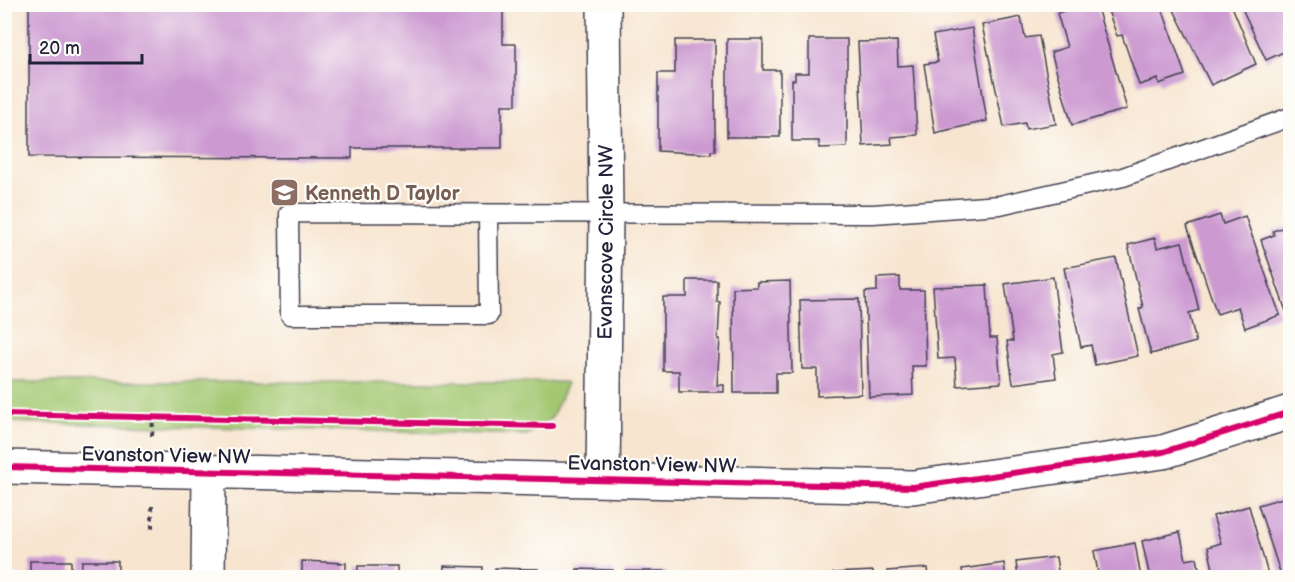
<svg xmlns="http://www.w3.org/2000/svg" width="1295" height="582" viewBox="0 0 1295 582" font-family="'Balsamiq Sans',sans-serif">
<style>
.green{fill:#a3c871;stroke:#627556;stroke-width:1.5}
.building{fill:#cc9ad1}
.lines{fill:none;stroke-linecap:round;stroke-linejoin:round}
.service-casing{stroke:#423f51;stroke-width:21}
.minor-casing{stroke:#423f51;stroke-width:36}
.tertiary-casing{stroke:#423f51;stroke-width:36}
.path{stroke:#423f51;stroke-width:4;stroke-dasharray:4.5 4.5;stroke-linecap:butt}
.service{stroke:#fff;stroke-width:18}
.minor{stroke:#fff;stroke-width:33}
.tertiary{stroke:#fff;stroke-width:33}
.cycleway-casing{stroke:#fdfcf7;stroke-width:10}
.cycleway{stroke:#d6006c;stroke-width:6}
.labels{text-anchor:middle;stroke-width:4.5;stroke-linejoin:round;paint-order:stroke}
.education-label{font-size:20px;font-weight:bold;fill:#785e54;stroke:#fdfcf7;text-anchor:start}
.street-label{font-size:20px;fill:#22223b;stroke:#fdfcf7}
</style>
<rect width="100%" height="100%" fill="#fdfcf7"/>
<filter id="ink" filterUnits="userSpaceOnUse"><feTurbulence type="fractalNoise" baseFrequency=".0167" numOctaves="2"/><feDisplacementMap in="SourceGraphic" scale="12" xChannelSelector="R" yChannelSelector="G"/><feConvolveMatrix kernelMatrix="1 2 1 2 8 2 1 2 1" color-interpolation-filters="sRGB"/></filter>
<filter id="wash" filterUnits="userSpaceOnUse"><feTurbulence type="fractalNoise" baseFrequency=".008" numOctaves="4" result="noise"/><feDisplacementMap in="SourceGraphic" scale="24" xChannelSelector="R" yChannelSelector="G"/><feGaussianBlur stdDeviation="1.35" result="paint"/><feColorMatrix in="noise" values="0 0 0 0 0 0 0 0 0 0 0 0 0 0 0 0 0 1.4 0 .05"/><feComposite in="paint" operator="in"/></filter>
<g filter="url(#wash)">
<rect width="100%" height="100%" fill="#f7e5d0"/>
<!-- green -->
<polygon class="green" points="5,382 563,382 567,383 552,417 527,435 5,422"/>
<g id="blocks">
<!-- building -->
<g class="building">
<polygon points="29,4 503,4 503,44 516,44 516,105 502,105 502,148 352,148 352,158 29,157"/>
<polygon points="1087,4 1096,4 1127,109 1072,125 1051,52 1067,47 1057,13"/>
<polygon points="1171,4 1231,4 1256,64 1211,85"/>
<polygon points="1240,4 1290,4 1290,37 1287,39 1290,49 1266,60"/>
<polygon points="1106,5 1151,5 1152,8 1161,5 1185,75 1159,84 1158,79 1139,85 1122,35 1117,36"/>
<polygon points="1021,17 1025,38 1039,36 1056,124 1026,129 1025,123 1004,127 982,25"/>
<polygon points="972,28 987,121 935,133 924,64 938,62 933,35"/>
<polygon points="727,39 763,39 763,70 780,70 780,137 727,137"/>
<polygon points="809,39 847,39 847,147 819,148 819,141 792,141 792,80 795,80 795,73 809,73"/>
<polygon points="675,40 715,40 715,151 711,151 711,154 658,151 658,73 675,73"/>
<polygon points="897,41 898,66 913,65 917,135 891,137 892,144 863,146 858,42"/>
<polygon points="1220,215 1223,224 1245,216 1280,315 1245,328 1238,307 1217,314 1187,226"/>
<polygon points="1290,225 1290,317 1288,317 1261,240 1274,235 1273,231"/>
<polygon points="1155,238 1157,248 1182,242 1199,310 1189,313 1196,342 1151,354 1139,309 1143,307 1128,245"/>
<polygon points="1116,258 1138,356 1095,365 1091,345 1081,347 1064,268"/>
<polygon points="900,277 900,290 924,290 926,366 912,366 913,395 869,397 865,292 877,291 877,278"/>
<polygon points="1053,277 1063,352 1053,354 1056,378 1013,384 1007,341 1013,341 1005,284"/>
<polygon points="687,280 717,280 717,302 720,302 718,339 720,339 717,385 724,385 724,392 679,392 679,371 663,371 663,297 687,297"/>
<polygon points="790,281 792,373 776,373 776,393 734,393 733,288 757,287 757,282"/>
<polygon points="987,285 990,338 997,338 1001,383 957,386 955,358 938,359 933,287"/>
<polygon points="859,299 861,394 817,396 817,369 802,369 800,300"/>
<polygon points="1290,496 1290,578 1282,578 1258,505"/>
<polygon points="1249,506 1269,578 1215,578 1208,547 1221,543 1213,516"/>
<polygon points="1180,532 1186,560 1197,558 1201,578 1150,578 1142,541"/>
<polygon points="1135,543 1141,578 1099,578 1094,551"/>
<polygon points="1056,557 1059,578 1018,578 1016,562"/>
<rect x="30" y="561" width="41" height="17"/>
<polygon points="82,561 118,561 118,578 81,578"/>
<polygon points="302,561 346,563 346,578 302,578"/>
<polygon points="1004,563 1006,578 963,578 962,569"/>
<rect x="358" y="566" width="39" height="12"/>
<polygon points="444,566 483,567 482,578 443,578"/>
<polygon points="495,568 538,569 538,578 495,578"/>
<polygon points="928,568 929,578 888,578 887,571"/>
<polygon points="577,569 613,570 613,578 577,578"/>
<rect x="624" y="571" width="43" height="7"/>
<polygon points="873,571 873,578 834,578 833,573"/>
<polygon points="706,573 748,574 747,578 706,578"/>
<rect x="755" y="574" width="38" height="4"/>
</g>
</g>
</g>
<g filter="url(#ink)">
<use href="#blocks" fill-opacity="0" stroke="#423f51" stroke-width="1.5"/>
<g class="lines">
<defs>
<polyline id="service" points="488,214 489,315 290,315 289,213 873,214 1000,205 1123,177 1290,117"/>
<g id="minor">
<path id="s1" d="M603,479l3,-264 -2,-211"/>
<polyline points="208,578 209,472"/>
</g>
<polyline id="tertiary" points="4,467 913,487 1163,452 1290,412"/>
</defs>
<!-- service casing -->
<use href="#service" class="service-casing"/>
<!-- minor casing -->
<use href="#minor" class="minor-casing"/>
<!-- tertiary casing -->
<use href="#tertiary" class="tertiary-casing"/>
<!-- path -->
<g class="path">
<polyline points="152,436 153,418"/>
<polyline points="152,506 152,529"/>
</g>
<!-- service -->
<use href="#service" class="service"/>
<!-- minor -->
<use href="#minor" class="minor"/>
<!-- tertiary -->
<use href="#tertiary" class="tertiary"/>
<defs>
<g id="cycleway">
<polyline points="4,414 552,426"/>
<polyline points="4,467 913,487 1163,452 1290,412"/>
</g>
</defs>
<!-- cycleway casing -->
<use href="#cycleway" class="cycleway-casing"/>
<!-- cycleway -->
<use href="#cycleway" class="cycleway"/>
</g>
</g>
<!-- icons -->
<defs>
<symbol id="school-square" viewBox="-11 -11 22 22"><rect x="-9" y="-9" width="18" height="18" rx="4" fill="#8d6e63" stroke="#fdfcf7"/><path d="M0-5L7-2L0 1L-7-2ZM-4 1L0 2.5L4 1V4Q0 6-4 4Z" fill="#fff"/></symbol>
</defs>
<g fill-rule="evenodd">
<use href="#school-square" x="268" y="176" width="33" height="33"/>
</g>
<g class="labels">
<!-- education labels -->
<g class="education-label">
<text x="305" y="200">Kenneth D Taylor</text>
</g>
<!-- street labels -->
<g class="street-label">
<text dy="7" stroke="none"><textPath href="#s1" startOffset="237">Evanscove Circle NW</textPath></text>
<text transform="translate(166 455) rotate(1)" y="7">Evanston View NW</text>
<text transform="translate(652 464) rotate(1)" y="7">Evanston View NW</text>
</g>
</g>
<!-- margin -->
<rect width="1295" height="582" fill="none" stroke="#fdfcf7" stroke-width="24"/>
<!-- scale -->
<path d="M30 54v9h112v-9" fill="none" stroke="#22223b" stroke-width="3"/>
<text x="39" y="54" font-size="18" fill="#22223b" stroke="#fdfcf7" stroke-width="4.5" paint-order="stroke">20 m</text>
</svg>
